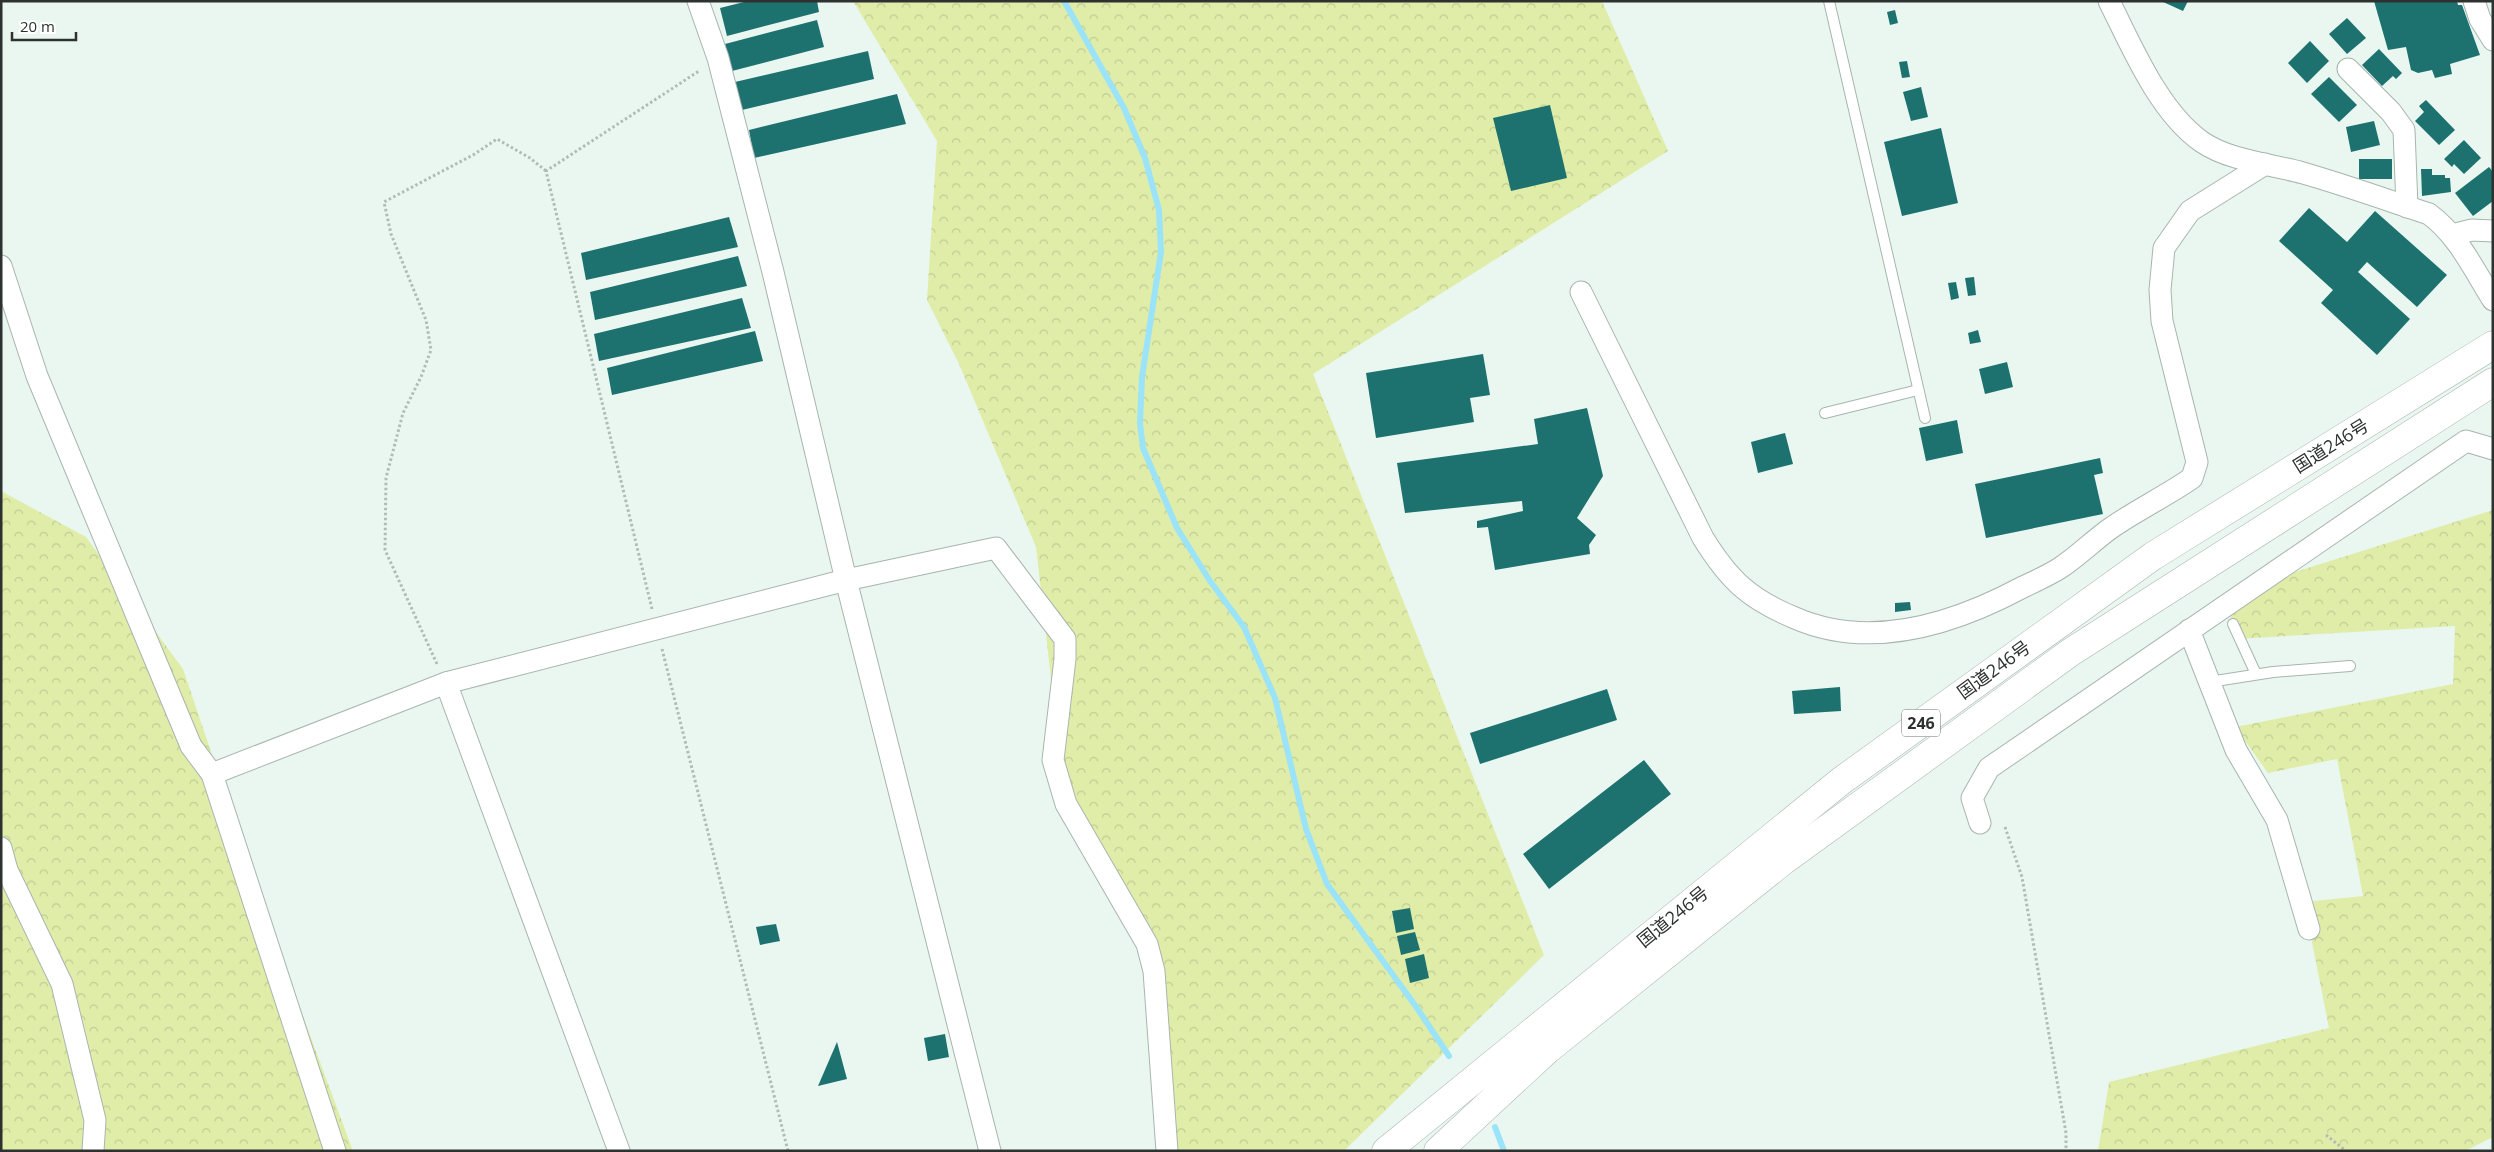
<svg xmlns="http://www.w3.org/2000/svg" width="2494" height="1152" viewBox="0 0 2494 1152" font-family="'Open Sans','Noto Sans JP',sans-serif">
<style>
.forest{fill:url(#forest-crowns)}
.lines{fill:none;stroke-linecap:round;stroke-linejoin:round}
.stream{stroke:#9be3f8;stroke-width:6}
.building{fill:#1d7270}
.service-casing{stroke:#a8b5af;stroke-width:12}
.minor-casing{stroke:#a8b5af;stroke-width:23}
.trunk-casing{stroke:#a8b5af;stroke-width:29}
.path{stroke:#b1bbb7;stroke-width:3;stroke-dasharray:2.5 2.5;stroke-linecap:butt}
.service{stroke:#fff;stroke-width:10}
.minor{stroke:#fff;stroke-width:21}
.trunk{stroke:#fff;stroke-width:28}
.labels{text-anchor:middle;stroke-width:5;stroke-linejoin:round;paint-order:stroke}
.shield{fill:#fff;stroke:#6c706e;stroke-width:1}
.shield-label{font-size:16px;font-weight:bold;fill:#2d3230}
.street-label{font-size:18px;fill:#2d3230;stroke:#fff}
</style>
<defs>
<pattern id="forest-crowns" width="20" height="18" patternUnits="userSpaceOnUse" patternTransform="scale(1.25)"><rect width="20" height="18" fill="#e0eda9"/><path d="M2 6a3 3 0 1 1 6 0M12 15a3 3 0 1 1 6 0" fill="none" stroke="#c0cc92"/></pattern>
</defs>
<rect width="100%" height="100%" fill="#eaf7f1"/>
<!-- forest -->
<g class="forest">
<polygon points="853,1 1602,1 1668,151 1313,374 1544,955 1344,1151 1170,1151 1152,964 1062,775 1036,547 959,364 927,300 937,141"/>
<polygon points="1,491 86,537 183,669 273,935 353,1151 1,1151"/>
<polygon points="2493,510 2493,1137 2465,1151 2098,1151 2109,1082 2329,1028 2304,902 2363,896 2337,759 2268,773 2235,727 2453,684 2455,626 2238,639 2230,614 2272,579"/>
</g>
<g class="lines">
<!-- stream -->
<g class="stream">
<polyline points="1064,1 1124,108 1145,158 1159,210 1161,252 1142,377 1140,423 1143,448 1177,528 1210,581 1244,627 1275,698 1306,829 1327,884 1417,1008 1449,1056"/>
<polyline points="1495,1127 1504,1151"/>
</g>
</g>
<!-- building -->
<g class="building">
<polygon points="748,1 817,1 819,12 727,36 720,8"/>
<polygon points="2161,1 2188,1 2183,11"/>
<polygon points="2374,1 2457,1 2458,5 2462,5 2480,55 2450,64 2452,74 2435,78 2432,70 2418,73 2411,70 2406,47 2388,50"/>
<polygon points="1895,10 1898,23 1890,25 1887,12"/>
<polygon points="2347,18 2366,38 2347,54 2329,34"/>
<polygon points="817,20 824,47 732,71 725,44"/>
<polygon points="2310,41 2329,61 2307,83 2288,63"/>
<polygon points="2379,49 2402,73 2396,79 2393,76 2382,86 2362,65"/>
<polygon points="868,51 874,79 742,110 735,82"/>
<polygon points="1907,61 1910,77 1902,78 1899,62"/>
<polygon points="2329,77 2357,105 2339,122 2311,94"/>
<polygon points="1921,87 1928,117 1911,121 1903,92"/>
<polygon points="897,94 906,124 754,158 749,130"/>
<polygon points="2426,100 2455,130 2439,145 2415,121 2424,112 2419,106"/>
<polygon points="1550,105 1567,178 1511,191 1493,118"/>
<polygon points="2374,121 2380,145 2351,152 2346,127"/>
<polygon points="1941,128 1958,203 1902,216 1884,142"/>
<polygon points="2464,140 2481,158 2464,174 2454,164 2452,167 2444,159"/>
<rect x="2359" y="159" width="33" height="20"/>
<polygon points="2489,167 2493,172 2493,201 2473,216 2455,193"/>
<polygon points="2421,169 2432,169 2432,175 2445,175 2445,178 2450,178 2451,192 2422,196"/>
<polygon points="2309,208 2347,242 2375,211 2447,275 2417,307 2367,262 2358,272 2410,319 2377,355 2321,303 2333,290 2279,241"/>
<polygon points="729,217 738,247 586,280 581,253"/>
<polygon points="738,256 747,286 595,320 590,292"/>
<polygon points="1974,277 1976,295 1968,296 1965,278"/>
<polygon points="1956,282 1959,298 1951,300 1948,283"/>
<polygon points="742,298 751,328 599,361 594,334"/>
<polygon points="1978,330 1981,342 1970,344 1968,333"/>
<polygon points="755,331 763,361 612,395 607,368"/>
<polygon points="1483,354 1490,395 1470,398 1474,422 1376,438 1366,373"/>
<polygon points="2007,362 2013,387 1985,394 1979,369"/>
<polygon points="1587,408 1603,476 1577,518 1596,535 1589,545 1590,554 1495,570 1488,527 1477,528 1477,521 1523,511 1522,501 1405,513 1397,463 1538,444 1534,419"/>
<polygon points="1957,420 1963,453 1926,461 1919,428"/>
<polygon points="1785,433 1793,464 1758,473 1751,442"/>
<polygon points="2100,458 2103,473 2094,475 2103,514 1986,538 1975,484"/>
<polygon points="1910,602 1911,610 1895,612 1895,603"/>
<polygon points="1840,687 1841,711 1794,714 1792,691"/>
<polygon points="1607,689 1617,720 1480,764 1470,733"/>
<polygon points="1644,760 1671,794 1549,889 1523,854"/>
<polygon points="1410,908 1414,929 1396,933 1392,911"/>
<polygon points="776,924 780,941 760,945 756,927"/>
<polygon points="1415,932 1420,950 1401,955 1397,936"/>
<polygon points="1424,954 1429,978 1410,983 1405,959"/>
<polygon points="945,1034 949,1057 928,1061 924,1038"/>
<polygon points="837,1042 847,1079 818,1086"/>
</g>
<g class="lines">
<defs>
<g id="service">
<polyline points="1829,1 1925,418"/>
<polyline points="1825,413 1918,390"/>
<polyline points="2233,624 2256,674"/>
<polyline points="2209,682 2273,672 2350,666"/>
</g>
<g id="minor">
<polyline points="698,1 718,58 773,272 846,580 990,1151"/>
<path d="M2109,1c23,46 50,111 93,141 28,19 69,22 101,31 42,12 84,27 126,41 29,21 45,56 64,86"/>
<polyline points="2474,1 2480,19 2493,40"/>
<polyline points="2348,69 2391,112 2404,130 2407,207"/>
<polyline points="2452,235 2472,230 2493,231"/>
<polyline points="1,266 37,376 191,746 212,774 446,683 846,580 996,548 1065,639 1065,659 1053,760 1066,804 1147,944 1154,971 1167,1151"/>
<path d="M1581,292l122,246c26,42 46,61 92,80 76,33 159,6 228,-31 13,-6 26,-12 37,-19 18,-12 34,-28 51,-40 26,-18 55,-32 81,-50l5,-16 -35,-141 -2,-31 4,-42 26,-37 75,-47"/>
<polyline points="2189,630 2236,750 2277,820 2309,929"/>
<polyline points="446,683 619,1151"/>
<polyline points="212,774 335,1151"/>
<polyline points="1980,823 1972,798 1989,768 2466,441 2493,449"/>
<polyline points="1,848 7,870 62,984 95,1120 93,1151"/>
</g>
<g id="trunk">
<polyline points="1386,1151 1841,781 2153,556 2493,345"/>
<polyline points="1438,1151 1547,1050 1783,861 2071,652 2493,382"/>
</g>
</defs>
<!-- service casing -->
<use href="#service" class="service-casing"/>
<!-- minor casing -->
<use href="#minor" class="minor-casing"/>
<!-- trunk casing -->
<use href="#trunk" class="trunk-casing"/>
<!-- path -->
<g class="path">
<polyline points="652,609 546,171 699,71"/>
<polyline points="662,649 788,1151"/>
<polyline points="437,664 385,550 386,478 403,413 421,377 431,350 426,320 391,234 384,202 473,155 497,139 530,158 546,171"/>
<polyline points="2005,827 2022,877 2066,1133 2066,1151"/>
<polyline points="2326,1135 2346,1151"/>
</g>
<!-- service -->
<use href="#service" class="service"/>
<!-- minor -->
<use href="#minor" class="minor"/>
<!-- trunk -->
<use href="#trunk" class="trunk"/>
</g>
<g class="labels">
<!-- shield labels -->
<rect class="shield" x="1902" y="709.5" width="38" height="27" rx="4"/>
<g class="shield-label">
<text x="1921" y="729">246</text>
</g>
<!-- street labels -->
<g class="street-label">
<text transform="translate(2331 446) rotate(-32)" y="6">国道246号</text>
<text transform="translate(1994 670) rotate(-36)" y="6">国道246号</text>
<text transform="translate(1673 917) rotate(-39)" y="6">国道246号</text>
</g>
</g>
<!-- border -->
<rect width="2494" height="1152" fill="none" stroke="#2d3230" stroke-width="5"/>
<!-- scale -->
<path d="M12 32v8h64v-8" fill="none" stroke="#2d3230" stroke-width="2.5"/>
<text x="20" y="32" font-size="15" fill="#2d3230" stroke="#ffffff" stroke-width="4" paint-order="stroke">20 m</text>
</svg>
